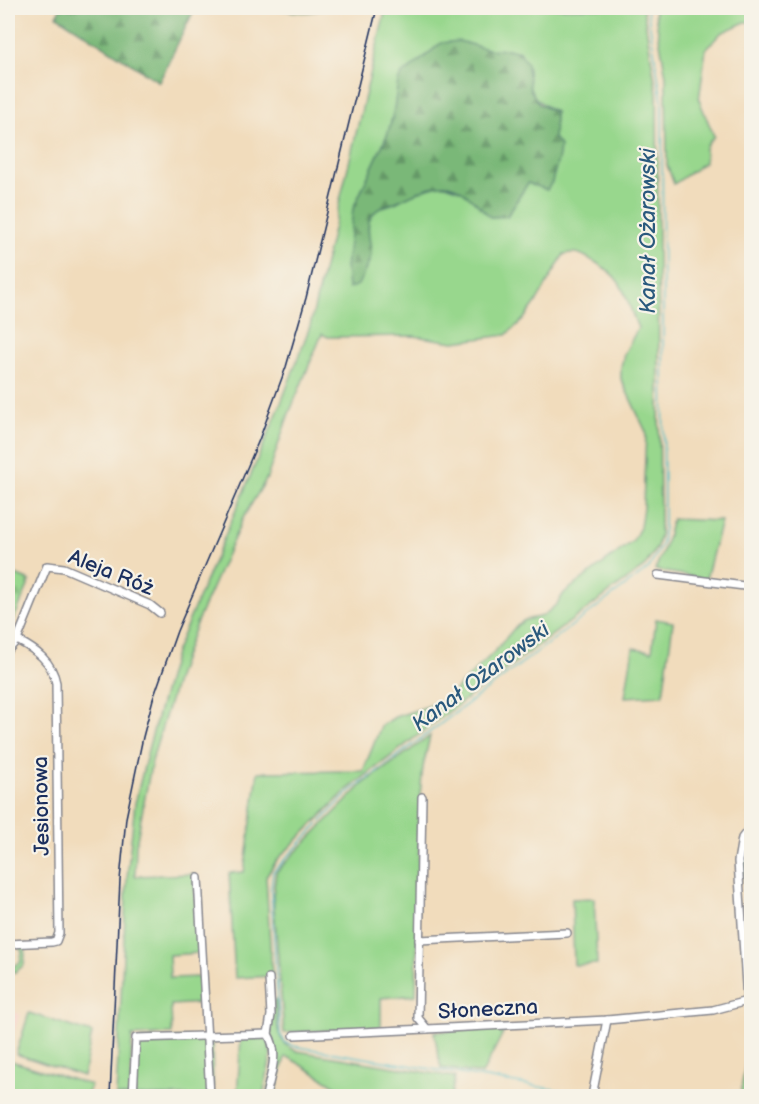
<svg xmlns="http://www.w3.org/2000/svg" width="759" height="1104" viewBox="0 0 759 1104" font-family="'Balsamiq Sans',sans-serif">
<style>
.built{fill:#f7d1c8}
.grass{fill:#98d78d;stroke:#5a8376;stroke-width:1.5;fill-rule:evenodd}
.forest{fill:url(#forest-firs);stroke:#4a746b;stroke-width:1.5}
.wetland{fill:url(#wetland-marsh);stroke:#5a8376;stroke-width:1.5}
.cemetery{fill:url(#cemetery-stones);stroke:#5a8376;stroke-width:1.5}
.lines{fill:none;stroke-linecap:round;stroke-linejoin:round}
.stream{stroke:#4dbbc5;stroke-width:1.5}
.minor-casing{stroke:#86868d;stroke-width:10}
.minor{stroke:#fff;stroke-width:7}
.rail{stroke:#1b2f5e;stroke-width:1.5}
.labels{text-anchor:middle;stroke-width:4.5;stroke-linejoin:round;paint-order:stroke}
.street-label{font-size:21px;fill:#1b2f5e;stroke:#f7f3e8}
.water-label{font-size:22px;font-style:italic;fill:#2a597d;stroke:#f7f3e8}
</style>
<defs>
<pattern id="forest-firs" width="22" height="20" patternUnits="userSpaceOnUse" patternTransform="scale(1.5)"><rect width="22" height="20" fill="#7ab878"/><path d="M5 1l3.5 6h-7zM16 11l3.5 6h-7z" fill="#639666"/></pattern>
<pattern id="wetland-marsh" width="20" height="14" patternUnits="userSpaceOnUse" patternTransform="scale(1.5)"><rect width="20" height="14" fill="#98d78d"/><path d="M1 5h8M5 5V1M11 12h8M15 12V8" fill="none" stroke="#82b97c"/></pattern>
<pattern id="cemetery-stones" width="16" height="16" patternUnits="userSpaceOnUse" patternTransform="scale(1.5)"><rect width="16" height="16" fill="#98d78d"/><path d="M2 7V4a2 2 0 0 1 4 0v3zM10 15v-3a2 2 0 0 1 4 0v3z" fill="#82b97c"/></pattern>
</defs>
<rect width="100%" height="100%" fill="#f7f3e8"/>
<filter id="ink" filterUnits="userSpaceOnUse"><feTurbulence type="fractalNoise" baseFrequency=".0167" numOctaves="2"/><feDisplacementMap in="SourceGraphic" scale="12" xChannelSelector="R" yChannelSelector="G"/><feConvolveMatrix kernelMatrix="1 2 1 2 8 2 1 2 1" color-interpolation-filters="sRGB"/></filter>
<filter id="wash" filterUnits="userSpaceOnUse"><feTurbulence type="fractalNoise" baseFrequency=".008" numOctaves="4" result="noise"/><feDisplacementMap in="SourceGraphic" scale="24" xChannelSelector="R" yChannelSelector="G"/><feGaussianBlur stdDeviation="1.35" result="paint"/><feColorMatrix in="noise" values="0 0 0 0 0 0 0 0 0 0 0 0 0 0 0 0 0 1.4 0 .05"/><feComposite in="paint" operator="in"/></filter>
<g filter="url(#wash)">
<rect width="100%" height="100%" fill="#f1dcbc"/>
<!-- built -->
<polygon class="built" points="8,1010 20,1014 8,1050"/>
<!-- grass -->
<g class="grass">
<path d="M386,8h257l14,86 3,440 -3,13 -12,19 -206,153 -92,71 -70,70 -11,17 6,99 -37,2 -6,-105 15,-1 14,-100 105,-1 18,-45 14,-9 49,-16 50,-49 23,-27 8,-5 18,-4 14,-12 7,-11 69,-52 7,-14 3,-20 3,-75 -25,-53v-12l3,-13 14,-26c-13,-30 -12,-49 -43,-66 -14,-8 -16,-11 -31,-8l-27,47 -14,19 -17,15 -52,7 -40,-6 -86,1 -6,-3 -34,82 -21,62 -24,40 -47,106 -17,47 -27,89 -16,85 -1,31 59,-2 5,79 -30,2 1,23 31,-1 2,26 -32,2 1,29 -40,2 -2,60h-14l11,-218 8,-75 14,-57 26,-93 103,-242 32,-85zM441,43l50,7 16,-1 20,15c0,30 4,33 28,48l-1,26 6,8 -32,36 -21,34 -16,1 -26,-25 -22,-8 -17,3 -31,16 -19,6 -7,12 -16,-12 35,-76 15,-60 7,-4z"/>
<polygon points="654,8 751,8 751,22 745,22 721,33 706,49 699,100 714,136 705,148 705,162 674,184 667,165 666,76"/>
<polygon points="672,519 721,521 706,579 655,570 665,546"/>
<polygon points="656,619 673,622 663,695 625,697 633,648 652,651"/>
<polygon points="430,736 423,767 420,795 416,995 381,998 381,1027 284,1033 273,895 276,872 363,784"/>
<polygon points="751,830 751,876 744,880 743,854"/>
<polygon points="594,898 597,964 574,965 572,899"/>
<polygon points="26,944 24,965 15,972 8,973 8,969 13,969 13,966 20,963 22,952 18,946"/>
<path d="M276,1000c2,22 -3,42 21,51l158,26 -4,19h-99l-62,-38 -5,-1 -10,39h-8l9,-42 -5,-19 2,-34z"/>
<polygon points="29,1013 92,1033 83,1076 16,1054"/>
<polygon points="506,1027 482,1074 441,1068 434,1032"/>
<polygon points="751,1032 751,1096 740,1096"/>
<polygon points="212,1038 213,1096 135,1096 138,1042 141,1039"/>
<polygon points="241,1038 264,1038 269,1042 271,1056 263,1096 237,1096"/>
<polygon points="8,1060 91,1085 87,1096 8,1096"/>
</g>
<!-- forest -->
<g class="forest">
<polygon points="60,8 195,8 159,82 57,16"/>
<path d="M459,41l32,9 16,-1 13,3 7,12 3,25 9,15 16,8 -1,26 6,8 -1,10 -7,26 -5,8 -19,-7 -21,33 -17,1c-38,-39 -41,-40 -90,-17 -12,6 -24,6 -30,19 -5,10 2,25 1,36 -2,10 -9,21 -13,30l-10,4 -2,-21 7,-59 35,-76 5,-17 5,-35 5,-8 7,-4 31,-26z"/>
</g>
<!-- wetland -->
<path class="wetland" d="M276,8h52c-19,6 -33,5 -52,0z"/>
<!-- cemetery -->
<polygon class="cemetery" points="8,572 30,581 8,633"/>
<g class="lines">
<!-- stream -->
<g class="stream">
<polyline points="588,1095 293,1046 285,1042 280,1034 271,889 273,872 348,793 649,568 662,544 664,526 662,101 647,8"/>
<polyline points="597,1096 599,1096"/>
</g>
</g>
</g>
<g filter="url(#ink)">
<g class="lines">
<defs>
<g id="minor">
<polyline points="658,575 752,587"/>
<polyline points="8,650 17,640 47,566 64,568 150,605 160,613"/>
<polyline points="422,797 418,1018 427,1029 607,1020 713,1010 747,1001"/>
<polyline points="752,825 742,838 738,861 747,1001 752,1007"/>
<polyline points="198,878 210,1096"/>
<polyline points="419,940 567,933"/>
<path d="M8,944l44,-2 4,-1 3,-8 -3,-250c-4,-22 -20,-33 -39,-43"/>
<polyline points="294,1035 427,1029"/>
<polyline points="133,1096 136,1038 268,1034"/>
<path d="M266,1096c4,-20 14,-43 2,-62l3,-19 -2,-37"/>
<polyline points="592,1096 607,1020"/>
</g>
</defs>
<!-- minor casing -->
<use href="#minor" class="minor-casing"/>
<!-- minor -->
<use href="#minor" class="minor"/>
<!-- rail -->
<polyline class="rail" points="110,1096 120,880 126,818 143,737 153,699 177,631 259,440 286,367 306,298 377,8"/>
</g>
</g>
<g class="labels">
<!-- street labels -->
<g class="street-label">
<text transform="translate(111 572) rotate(22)" y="7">Aleja Róż</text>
<text transform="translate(41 806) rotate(-91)" y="7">Jesionowa</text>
<text transform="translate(488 1009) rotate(-3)" y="7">Słoneczna</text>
</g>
<!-- water labels -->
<g class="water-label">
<text transform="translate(647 231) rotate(-90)" y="8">Kanał Ożarowski</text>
<text transform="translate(480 676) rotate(-37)" y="8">Kanał Ożarowski</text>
</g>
</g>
<!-- margin -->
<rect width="759" height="1104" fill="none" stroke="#f7f3e8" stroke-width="30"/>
</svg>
